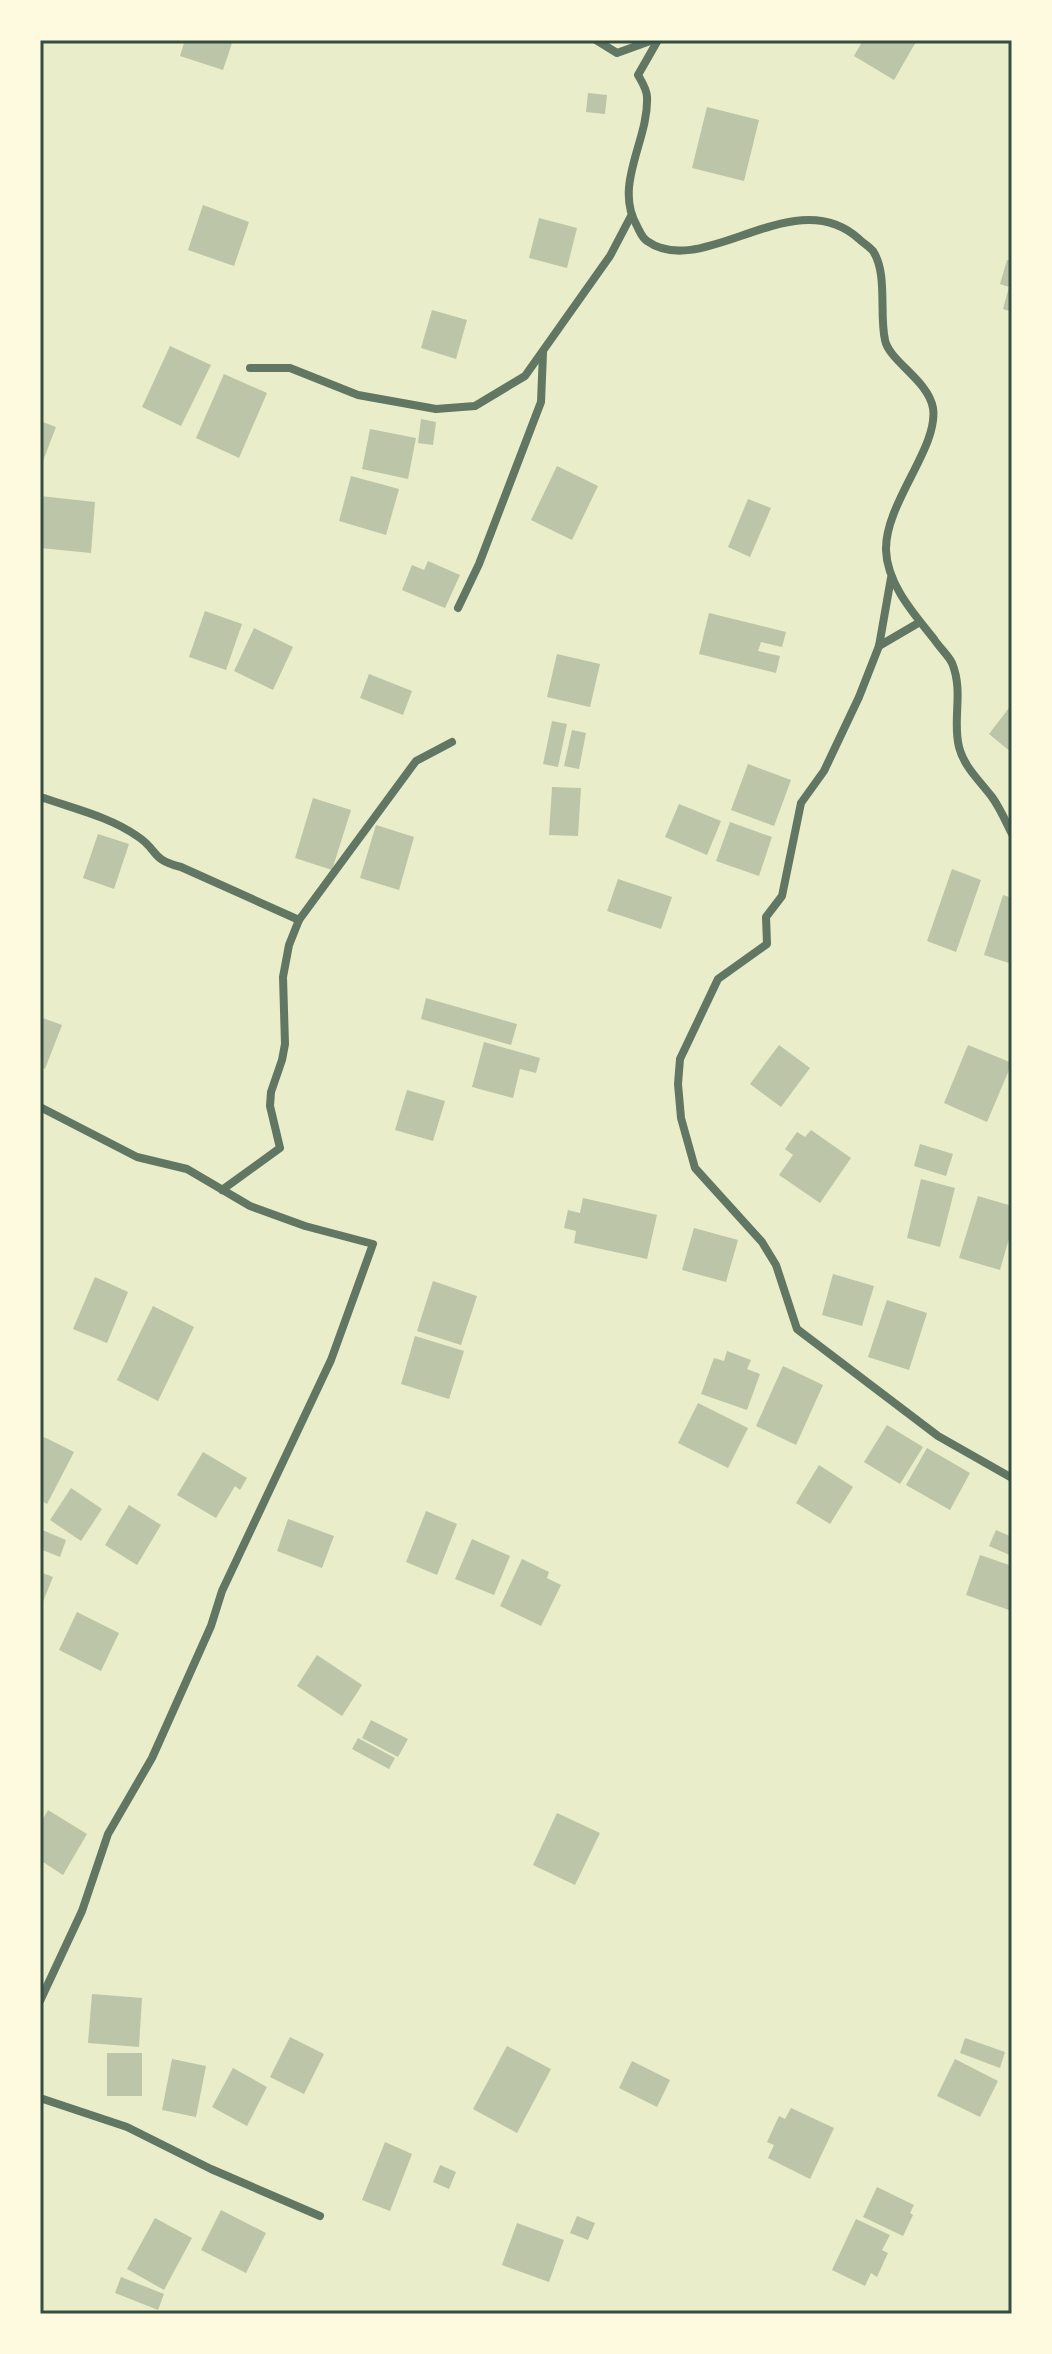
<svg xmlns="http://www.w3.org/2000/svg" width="1052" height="2354" viewBox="0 0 1052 2354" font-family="Inter,sans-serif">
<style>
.building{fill:#bcc5a7}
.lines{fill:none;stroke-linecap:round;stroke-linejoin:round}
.minor{stroke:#617663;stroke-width:8}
.neatline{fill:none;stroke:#344e41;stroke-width:3}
</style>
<rect width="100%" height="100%" fill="#e9edc9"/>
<!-- building -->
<g class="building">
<polygon points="185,40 233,40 223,70 180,56"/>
<polygon points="863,40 917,40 894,80 854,56"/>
<polygon points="588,93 607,95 605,114 586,112"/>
<polygon points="707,107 759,120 744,181 692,168"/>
<polygon points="203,205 249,222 234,266 188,250"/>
<polygon points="539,218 577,228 567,268 529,258"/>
<polygon points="1007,260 1012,261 1012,312 1003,309 1009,287 1000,284"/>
<polygon points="432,310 467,320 456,359 421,348"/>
<polygon points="170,346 211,365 181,426 142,407"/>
<polygon points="224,374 267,393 239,458 196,438"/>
<polygon points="421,419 436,422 433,445 418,443"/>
<polygon points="40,421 56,427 40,469"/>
<polygon points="370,429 416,438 408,479 362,469"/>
<polygon points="557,466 598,486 572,540 531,520"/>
<polygon points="351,476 399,489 386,535 339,521"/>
<polygon points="40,496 95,502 91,553 40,548"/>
<polygon points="748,499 771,508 750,557 728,547"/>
<polygon points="428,561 460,575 445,608 402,590 412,565 424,570"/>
<polygon points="205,611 242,624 226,670 189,657"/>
<polygon points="709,613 786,632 782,647 761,642 758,651 780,656 776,673 699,654"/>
<polygon points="254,628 293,647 273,690 234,671"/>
<polygon points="557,654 600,664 590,707 547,697"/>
<polygon points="369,674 412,691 403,715 360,698"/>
<polygon points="1012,704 1012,753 989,734"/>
<polygon points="552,721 567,724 558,767 543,764"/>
<polygon points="572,730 586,733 579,769 564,766"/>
<polygon points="748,764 791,780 774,826 731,810"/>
<polygon points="552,787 581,788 578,836 549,835"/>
<polygon points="313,798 351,810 332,870 295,858"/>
<polygon points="679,804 721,821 707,855 665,837"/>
<polygon points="730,822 772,837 759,876 716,861"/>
<polygon points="376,825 414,837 399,890 360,878"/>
<polygon points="98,834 129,844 114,889 83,878"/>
<polygon points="952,869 981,880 956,952 927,941"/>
<polygon points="618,879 672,897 661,929 607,911"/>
<polygon points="1003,895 1012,898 1012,964 984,955"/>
<polygon points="426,998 517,1024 511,1045 421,1019"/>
<polygon points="40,1017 62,1025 45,1069 40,1066"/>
<polygon points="484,1042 540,1058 536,1073 520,1069 513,1098 472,1087"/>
<polygon points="779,1045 810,1068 781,1107 750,1084"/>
<polygon points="968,1045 1012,1063 987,1122 944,1103"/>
<polygon points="407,1090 445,1101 433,1141 395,1130"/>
<polygon points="811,1130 851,1158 820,1203 779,1175 793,1155 785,1149 797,1132 805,1137"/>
<polygon points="920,1144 953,1154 946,1176 914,1166"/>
<polygon points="921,1179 955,1188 940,1247 907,1238"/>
<polygon points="978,1196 1012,1206 1012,1228 1000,1270 959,1258"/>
<polygon points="583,1198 657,1215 647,1259 574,1243 576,1231 564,1228 568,1210 580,1213"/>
<polygon points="694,1228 738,1240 726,1282 682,1270"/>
<polygon points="833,1274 874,1286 862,1326 822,1315"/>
<polygon points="95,1277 128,1292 107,1343 73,1329"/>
<polygon points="433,1281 477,1296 461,1345 417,1331"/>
<polygon points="887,1300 927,1313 909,1370 868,1357"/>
<polygon points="153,1306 194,1327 158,1401 117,1380"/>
<polygon points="415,1336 464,1351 449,1399 401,1384"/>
<polygon points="727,1351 751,1360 747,1369 760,1374 747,1410 701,1394 714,1358 724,1361"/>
<polygon points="783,1366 823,1385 796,1445 756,1426"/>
<polygon points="698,1403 748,1428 728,1468 678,1443"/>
<polygon points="887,1425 923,1447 900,1484 864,1462"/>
<polygon points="44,1437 74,1452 47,1504 40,1500 40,1444"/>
<polygon points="927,1448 970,1473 950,1510 906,1485"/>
<polygon points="203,1452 247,1478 240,1490 235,1486 216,1518 177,1495"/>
<polygon points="819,1465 853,1487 830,1524 796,1503"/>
<polygon points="71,1488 102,1509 81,1541 50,1520"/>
<polygon points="129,1505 161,1525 137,1565 105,1545"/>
<polygon points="426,1511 457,1524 437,1575 406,1562"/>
<polygon points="288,1519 334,1536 322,1568 277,1551"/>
<polygon points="40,1529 66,1540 60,1557 40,1549"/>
<polygon points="996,1530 1012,1537 1012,1556 989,1546"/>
<polygon points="472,1539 510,1556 494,1595 455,1579"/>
<polygon points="980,1555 1012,1566 1012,1611 966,1595"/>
<polygon points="522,1559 549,1572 547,1578 561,1585 541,1626 500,1606"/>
<polygon points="40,1572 53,1577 40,1609"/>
<polygon points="77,1612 119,1633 101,1671 59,1650"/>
<polygon points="317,1655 362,1685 342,1716 297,1686"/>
<polygon points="371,1720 408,1739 398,1757 362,1738"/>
<polygon points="358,1738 395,1758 389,1769 352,1749"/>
<polygon points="48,1810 87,1834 63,1875 40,1860 40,1824"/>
<polygon points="557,1813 600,1833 575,1885 533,1865"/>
<polygon points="92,1994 142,1998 139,2047 88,2043"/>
<polygon points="290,2037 324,2054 304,2094 270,2077"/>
<polygon points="965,2038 1005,2052 1000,2068 960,2053"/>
<polygon points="507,2046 551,2069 517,2133 473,2109"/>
<rect x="107" y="2053" width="35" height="43"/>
<polygon points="172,2059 206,2066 196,2117 162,2110"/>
<polygon points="955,2059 998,2081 980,2117 937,2096"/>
<polygon points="632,2061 670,2080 657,2107 619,2088"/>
<polygon points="233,2068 267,2087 247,2126 212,2107"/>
<polygon points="791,2108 834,2128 810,2179 768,2158 774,2145 767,2142 779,2116 785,2119"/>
<polygon points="385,2142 412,2154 390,2211 362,2200"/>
<polygon points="440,2165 456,2172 449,2189 433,2182"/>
<polygon points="877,2187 914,2205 910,2213 913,2215 903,2236 863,2217"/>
<polygon points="221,2210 266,2233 246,2273 201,2250"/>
<polygon points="577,2216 595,2223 588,2240 570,2233"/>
<polygon points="155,2218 192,2238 164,2290 127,2269"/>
<polygon points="856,2219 890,2235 882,2250 888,2253 877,2277 871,2273 865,2286 832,2270"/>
<polygon points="517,2223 564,2240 549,2282 502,2265"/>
<polygon points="121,2277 164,2294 158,2310 115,2293"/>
</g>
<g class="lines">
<!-- minor -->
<g class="minor">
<polyline points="596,40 617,53 653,40"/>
<path d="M658,40l-20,35c4,7 9,15 9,22 2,43 -34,88 -10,129 3,6 5,12 10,15 56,40 147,-61 212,-2 4,4 11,8 14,12 15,23 6,63 12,89 4,21 43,40 48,68 6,39 -48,95 -47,142 1,34 28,64 48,89 5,8 14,16 18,24 12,29 0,57 7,84 5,20 21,34 33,50 8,11 14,25 20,37"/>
<polyline points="250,368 290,368 358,395 436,409 475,406 525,376 610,256 631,216"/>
<polyline points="891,578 879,646 859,697 824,771 801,803 782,896 766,917 767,944 718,979 680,1059 678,1084 681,1118 695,1168 762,1242 776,1265 797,1329 938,1436 1012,1478"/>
<polyline points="458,608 479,564 541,402 543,353"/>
<polyline points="879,646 920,622"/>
<path d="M40,799l4,-1c31,11 66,19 93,38 22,14 12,23 44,31l118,53"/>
<polyline points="40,1107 137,1157 187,1169 250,1206 305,1226 373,1244 331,1360 222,1591 211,1626 152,1758 108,1834 82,1911 40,2001"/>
<polyline points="222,1190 280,1148 270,1106 271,1092 282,1060 285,1044 283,977 289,945 299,920 416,761 452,742"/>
<polyline points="40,2098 127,2127 211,2169 320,2216"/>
</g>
</g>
<!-- border -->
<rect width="1052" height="2354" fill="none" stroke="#fefae0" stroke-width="84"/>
<rect x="42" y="42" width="968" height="2270" class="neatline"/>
</svg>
